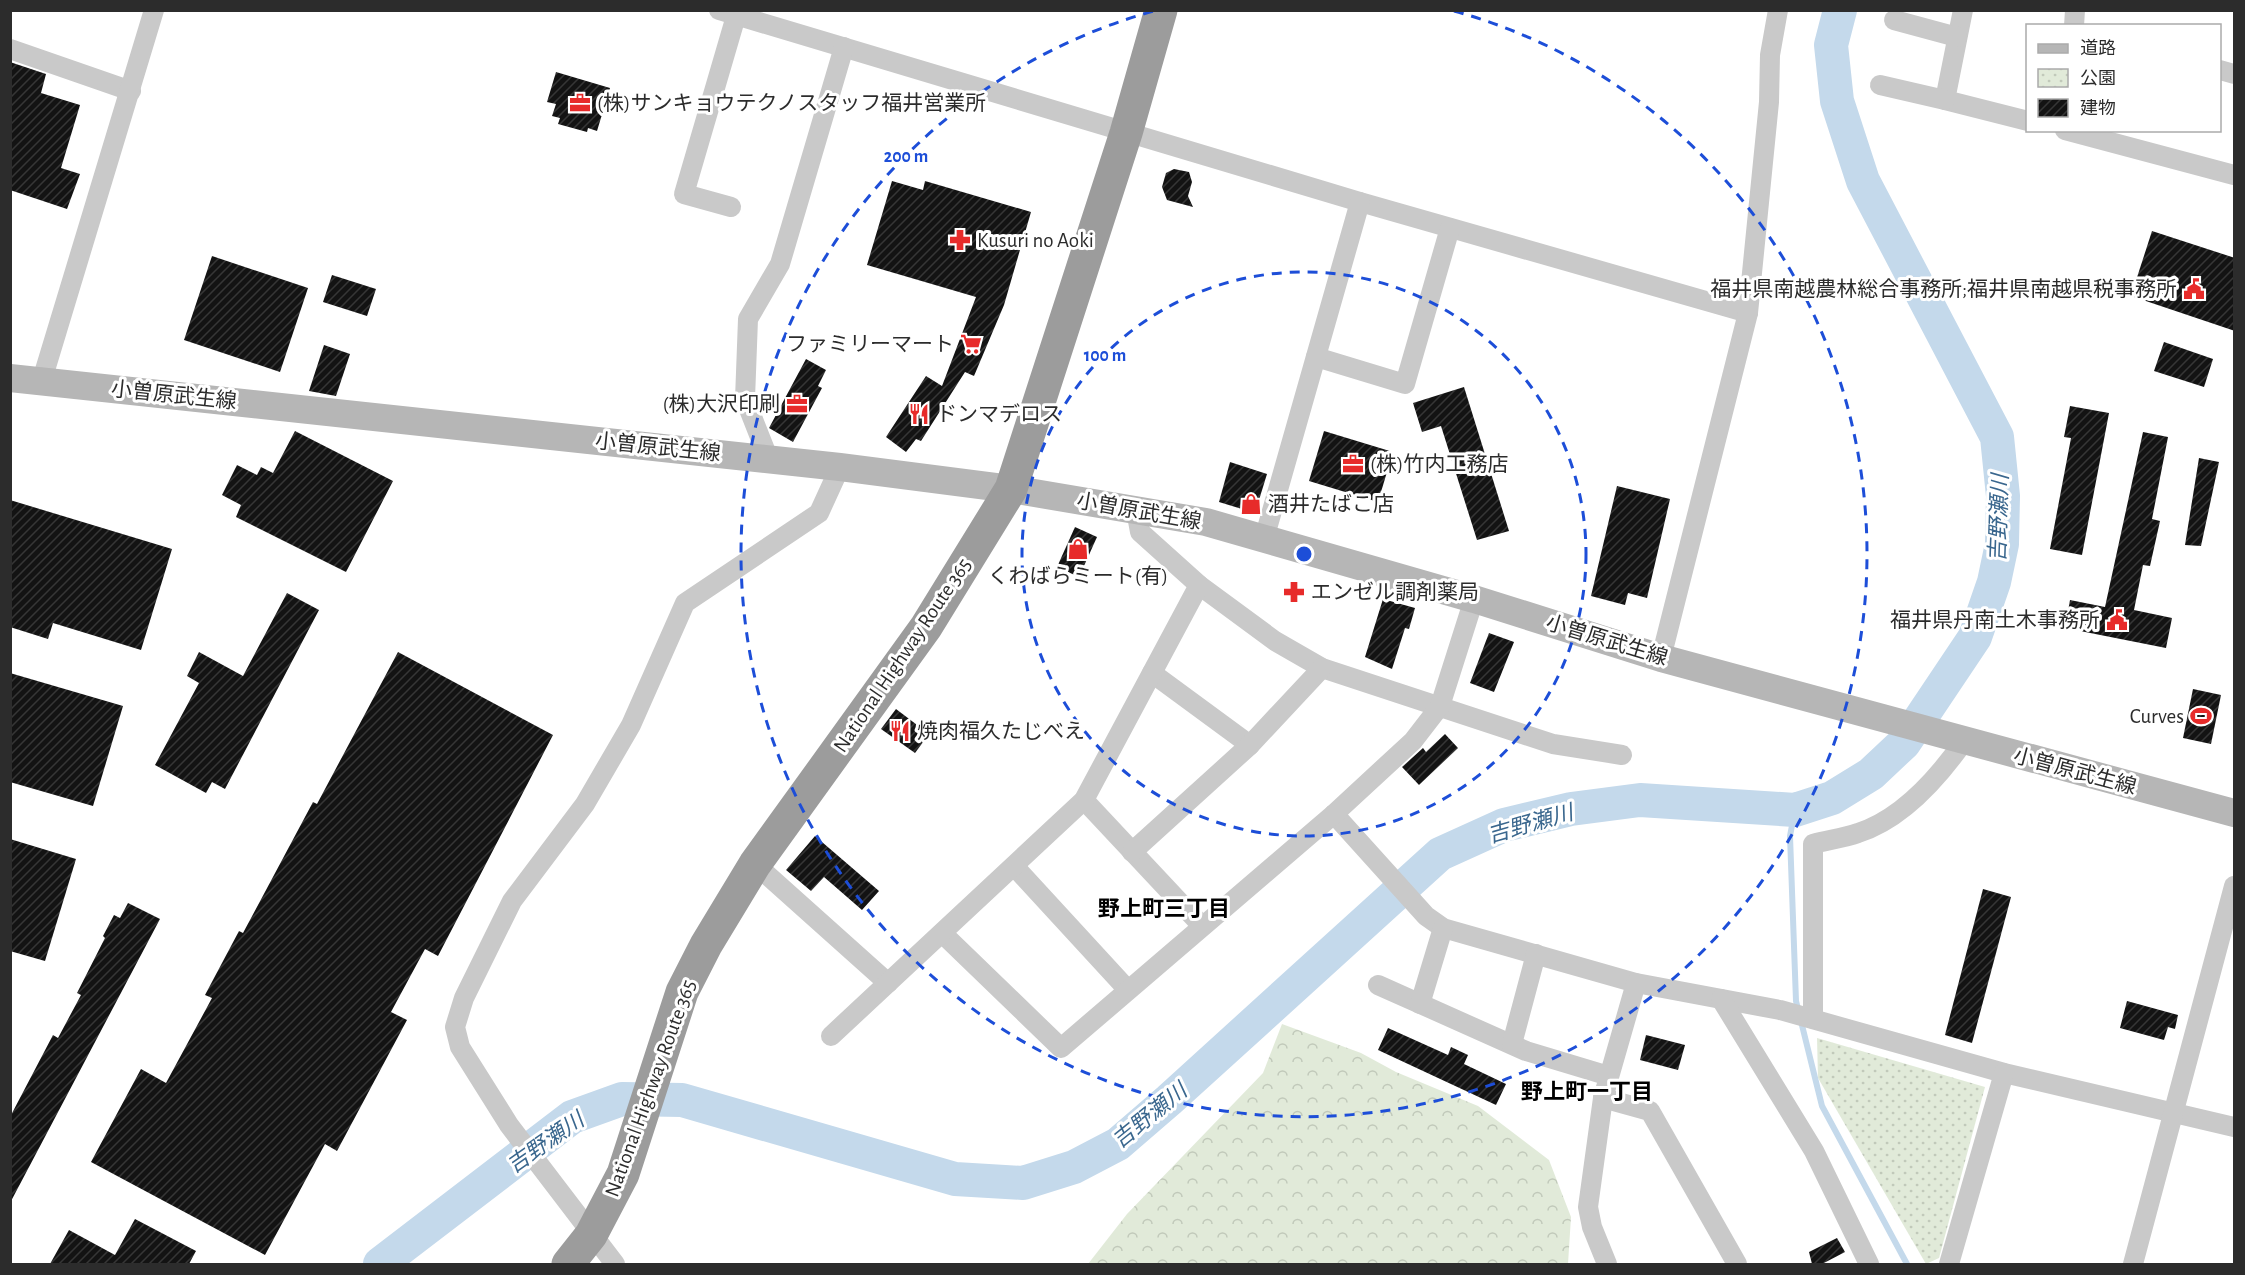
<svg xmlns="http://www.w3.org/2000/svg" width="2245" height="1275" viewBox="0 0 2245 1275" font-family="'Alegreya Sans','Noto Sans JP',sans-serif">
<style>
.forest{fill:url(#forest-crowns)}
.park{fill:url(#park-dots)}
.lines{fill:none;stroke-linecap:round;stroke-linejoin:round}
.stream{stroke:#c4d9eb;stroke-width:6}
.river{stroke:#c4d9eb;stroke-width:34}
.building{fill:url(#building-hatch)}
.minor{stroke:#c9c9c9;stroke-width:20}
.secondary{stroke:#b6b6b6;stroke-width:28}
.trunk{stroke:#9c9c9c;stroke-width:33}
.ring{fill:none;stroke:#1d4ed8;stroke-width:3;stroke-dasharray:10 8}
.labels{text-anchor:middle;stroke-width:6;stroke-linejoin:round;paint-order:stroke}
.poi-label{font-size:21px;fill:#2c2c2c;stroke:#fff;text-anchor:start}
.street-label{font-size:21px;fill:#2c2c2c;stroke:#fff}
.water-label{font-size:22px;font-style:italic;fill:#3a678e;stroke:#fff}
.neighbourhood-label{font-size:22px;font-weight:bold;fill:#000;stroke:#fff}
.centre{fill:#1d4ed8;stroke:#fff;stroke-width:3}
.ring-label{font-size:18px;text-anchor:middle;font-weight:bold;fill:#1d4ed8;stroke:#fff;stroke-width:6;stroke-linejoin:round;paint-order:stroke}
</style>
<defs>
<pattern id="forest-crowns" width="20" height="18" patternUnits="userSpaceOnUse" patternTransform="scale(1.5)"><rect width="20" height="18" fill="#e1ead9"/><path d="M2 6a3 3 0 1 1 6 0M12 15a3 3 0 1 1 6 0" fill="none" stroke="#c1c9ba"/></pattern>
<pattern id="park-dots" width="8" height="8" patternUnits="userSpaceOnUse" patternTransform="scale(1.5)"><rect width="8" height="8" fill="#e1ead9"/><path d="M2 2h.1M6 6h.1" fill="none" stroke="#c1c9ba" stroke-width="1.8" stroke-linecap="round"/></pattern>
<pattern id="building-hatch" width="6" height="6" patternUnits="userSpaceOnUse" patternTransform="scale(1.5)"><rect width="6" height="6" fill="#131313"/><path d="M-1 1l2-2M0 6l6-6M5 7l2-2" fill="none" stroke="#363636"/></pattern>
</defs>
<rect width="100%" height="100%" fill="#fff"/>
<!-- forest -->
<polygon class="forest" points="1282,1024 1361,1053 1396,1072 1478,1106 1549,1160 1571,1217 1568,1264 1088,1264 1127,1214 1263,1073"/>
<!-- park -->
<polygon class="park" points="1817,1038 1985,1087 1939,1258 1926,1264 1818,1078"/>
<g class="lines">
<!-- stream -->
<polyline class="stream" points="1795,810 1790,836 1796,1001 1822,1106 1907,1264"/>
<!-- river -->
<polyline class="river" points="380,1264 572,1117 622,1099 682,1100 955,1179 1023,1183 1074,1167 1118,1144 1169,1100 1440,854 1504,825 1571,809 1640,800 1795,810 1832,798 1871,774 1904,743 1975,637 1994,582 2002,544 2003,496 1997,437 1863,181 1837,101 1831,45 1840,10"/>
</g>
<!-- building -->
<g class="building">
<polygon points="10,62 46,74 41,93 80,105 61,168 80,174 67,209 10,190"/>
<polygon points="556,72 610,88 597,131 588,128 587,132 558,124 560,118 552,116 556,104 547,102"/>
<polygon points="1174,169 1189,172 1192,182 1188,196 1193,207 1167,200 1162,187 1166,173"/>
<polygon points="892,181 923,190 925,181 1031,212 1004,305 974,376 965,372 921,441 916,439 906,452 886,437 926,376 942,386 976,297 867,265"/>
<polygon points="2152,231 2235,258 2235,331 2131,296"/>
<polygon points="212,256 308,288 280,372 184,340"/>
<polygon points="332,275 376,289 367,316 323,302"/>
<polygon points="2164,342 2213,359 2204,387 2154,371"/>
<polygon points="324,345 350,354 336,396 309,391"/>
<polygon points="806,359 826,370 818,386 822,388 793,442 769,428"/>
<polygon points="1464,387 1509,531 1477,540 1441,426 1422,432 1413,403"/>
<polygon points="2070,406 2109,413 2082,555 2050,549 2071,438 2064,437"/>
<polygon points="295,431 393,481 346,572 236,517 241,505 222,495 237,465 257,475 261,467 273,473"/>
<polygon points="1324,431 1393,452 1378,502 1309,481"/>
<polygon points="2143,432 2168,437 2152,519 2160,521 2150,566 2143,565 2134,610 2172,618 2166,648 2065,628 2070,600 2105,607"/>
<polygon points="2199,458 2219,462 2201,546 2185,545"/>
<polygon points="1230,462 1267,474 1255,513 1219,502"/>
<polygon points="1617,486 1670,499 1647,598 1628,593 1625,605 1591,596"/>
<polygon points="10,500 172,549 141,650 53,623 48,639 10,627"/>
<polygon points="1075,527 1097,537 1079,577 1057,567"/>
<polygon points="287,593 319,610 225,789 212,782 206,793 155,765 199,683 187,676 199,652 243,676"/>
<polygon points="1383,599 1415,608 1409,629 1405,628 1392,669 1365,657"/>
<polygon points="1489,633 1514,642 1494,692 1470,683"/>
<polygon points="398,652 553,735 438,956 425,949 391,1012 407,1020 337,1151 325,1144 265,1255 91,1162 141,1069 166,1083 212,998 205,995 239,931 243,933 313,802 317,804"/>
<polygon points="10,673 123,706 93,806 10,782"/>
<polygon points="2193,689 2221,695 2211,744 2183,738"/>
<polygon points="896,709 929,734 915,753 881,729"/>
<polygon points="1445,734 1458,748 1419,785 1402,767 1423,748 1426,752"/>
<polygon points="815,836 879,891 862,910 824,877 811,891 786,870"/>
<polygon points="10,839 76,859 45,961 10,951"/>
<polygon points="1983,889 2011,897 1972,1043 1945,1035"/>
<polygon points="128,903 160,919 10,1203 10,1117 53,1035 58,1038 81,995 77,993 105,938 103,936 114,915 120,918"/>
<polygon points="2127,1001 2178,1015 2175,1029 2168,1027 2164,1040 2120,1028"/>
<polygon points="1388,1028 1448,1055 1451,1047 1468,1055 1464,1064 1506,1084 1496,1105 1378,1050"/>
<polygon points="1646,1035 1685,1045 1678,1070 1640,1060"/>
<polygon points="135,1219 196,1251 189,1264 50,1264 69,1230 115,1255"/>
<polygon points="1837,1238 1845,1252 1822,1264 1812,1264 1809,1252"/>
</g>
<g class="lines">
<!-- minor -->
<g class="minor">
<polyline points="719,10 1360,202 1748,313"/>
<polyline points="1963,10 1945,100 2028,121"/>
<polyline points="1894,20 1957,37"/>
<polyline points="2074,26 2075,10"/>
<polyline points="10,49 131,91"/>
<polyline points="2220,70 2234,74"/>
<polyline points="1880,85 1945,100"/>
<polyline points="2065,130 2234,175"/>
<polyline points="731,207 684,194 736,16"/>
<polyline points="1316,357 1405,384 1450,228"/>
<polyline points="42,380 154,10"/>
<polyline points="769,460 745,399 748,319 780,264 844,47"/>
<polyline points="1264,539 1360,202"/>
<polyline points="1199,585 1275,641 1322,668 1553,744 1622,755"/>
<polyline points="1661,658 1748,313 1769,102 1770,55 1778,10"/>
<polyline points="1152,673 1250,745"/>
<polyline points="1084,800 1202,926"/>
<polyline points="1334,814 1426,916 1443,928 1636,983 1780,1010 2004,1073 2234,1127"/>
<polyline points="1132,852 1250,745 1322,668"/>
<polyline points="755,864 888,983"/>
<polyline points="1014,866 1128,990"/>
<polyline points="942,933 1061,1048 1334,814 1413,741 1440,706 1474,599"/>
<polyline points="1378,985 1526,1051 1609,1076"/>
<polyline points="1721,999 1814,1151 1869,1264"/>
<polyline points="1420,1004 1443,928"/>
<path d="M1813,1019v-175c15,-4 31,-6 45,-11 44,-14 80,-55 106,-92"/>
<polyline points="831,1036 1084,800 1199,585 1140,532 1136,510"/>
<polyline points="1512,1044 1536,954"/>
<polyline points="1603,1098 1650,1111 1737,1264"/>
<polyline points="615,1264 509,1125 460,1047 455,1027 464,998 512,901 585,804 631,725 685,603 819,513 840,467"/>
<polyline points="1607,1264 1592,1227 1588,1207 1603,1098 1636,983"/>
<polyline points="1949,1264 2004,1073"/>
<polyline points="2133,1264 2234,886"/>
</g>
<!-- secondary -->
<polyline class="secondary" points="10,378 840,467 1011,489 1206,522 1474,599 1661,658 2234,813"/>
<!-- trunk -->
<polyline class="trunk" points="568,1264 591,1235 623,1174 682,992 706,945 755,864 926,627 1011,489 1126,133 1161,10"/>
</g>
<!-- distance rings -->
<g class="ring">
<circle cx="1304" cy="554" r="282"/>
<path d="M1454 11A563 563 0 1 1 1154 11"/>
</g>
<!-- icons -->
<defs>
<symbol id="office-bare" viewBox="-9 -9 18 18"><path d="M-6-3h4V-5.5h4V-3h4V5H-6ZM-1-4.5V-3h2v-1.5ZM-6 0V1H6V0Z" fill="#e72b2a" stroke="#fff" stroke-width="2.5" paint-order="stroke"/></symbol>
<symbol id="pharmacy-bare" viewBox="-9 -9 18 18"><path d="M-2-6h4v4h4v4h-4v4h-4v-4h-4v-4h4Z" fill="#e72b2a" stroke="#fff" stroke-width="2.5" paint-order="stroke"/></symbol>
<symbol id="civic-bare" viewBox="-9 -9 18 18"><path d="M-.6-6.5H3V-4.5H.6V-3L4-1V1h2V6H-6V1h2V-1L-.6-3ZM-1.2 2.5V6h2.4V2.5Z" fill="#e72b2a" stroke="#fff" stroke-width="2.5" paint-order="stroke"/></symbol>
<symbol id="supermarket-bare" viewBox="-9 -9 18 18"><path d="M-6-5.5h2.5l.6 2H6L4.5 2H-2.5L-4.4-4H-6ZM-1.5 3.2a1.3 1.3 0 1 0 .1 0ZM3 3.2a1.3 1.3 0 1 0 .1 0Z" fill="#e72b2a" stroke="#fff" stroke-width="2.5" paint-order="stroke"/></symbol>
<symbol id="restaurant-bare" viewBox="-9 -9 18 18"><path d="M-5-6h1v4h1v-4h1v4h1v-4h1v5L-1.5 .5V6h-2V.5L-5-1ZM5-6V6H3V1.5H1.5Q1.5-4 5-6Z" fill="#e72b2a" stroke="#fff" stroke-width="2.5" paint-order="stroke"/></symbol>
<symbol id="shop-bare" viewBox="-9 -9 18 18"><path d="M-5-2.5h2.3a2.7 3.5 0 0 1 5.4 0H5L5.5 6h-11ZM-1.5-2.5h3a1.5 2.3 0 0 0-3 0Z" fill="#e72b2a" stroke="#fff" stroke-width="2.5" paint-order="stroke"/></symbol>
<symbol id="stadium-bare" viewBox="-9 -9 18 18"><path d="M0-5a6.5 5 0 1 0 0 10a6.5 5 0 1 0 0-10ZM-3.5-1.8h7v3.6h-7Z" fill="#e72b2a" stroke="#fff" stroke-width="2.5" paint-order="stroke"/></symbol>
</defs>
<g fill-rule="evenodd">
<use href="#office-bare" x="565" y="88" width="30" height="30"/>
<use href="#pharmacy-bare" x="945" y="225" width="30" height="30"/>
<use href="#civic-bare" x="2179" y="274" width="30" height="30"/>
<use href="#supermarket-bare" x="956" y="329" width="30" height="30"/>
<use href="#office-bare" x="782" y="389" width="30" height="30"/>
<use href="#restaurant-bare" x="904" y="399" width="30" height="30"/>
<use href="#office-bare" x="1338" y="449" width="30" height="30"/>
<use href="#shop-bare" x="1236" y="489" width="30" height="30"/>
<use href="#shop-bare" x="1063" y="534" width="30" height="30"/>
<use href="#pharmacy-bare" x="1279" y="577" width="30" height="30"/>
<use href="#civic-bare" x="2102" y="605" width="30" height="30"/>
<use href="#stadium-bare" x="2186" y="701" width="30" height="30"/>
<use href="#restaurant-bare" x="885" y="716" width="30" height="30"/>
</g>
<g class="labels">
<!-- poi labels -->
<g class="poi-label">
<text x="597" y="110">(株)サンキョウテクノスタッフ福井営業所</text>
<text x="977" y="247">Kusuri no Aoki</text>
<text x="2177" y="296" text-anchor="end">福井県南越農林総合事務所;福井県南越県税事務所</text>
<text x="954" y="351" text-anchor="end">ファミリーマート</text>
<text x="780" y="411" text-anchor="end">(株)大沢印刷</text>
<text x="936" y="421">ドンマデロス</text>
<text x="1370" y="471">(株)竹内工務店</text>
<text x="1268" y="511">酒井たばこ店</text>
<text x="1078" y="583" text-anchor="middle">くわばらミート(有)</text>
<text x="1311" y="599">エンゼル調剤薬局</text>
<text x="2100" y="627" text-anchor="end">福井県丹南土木事務所</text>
<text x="2184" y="723" text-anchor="end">Curves</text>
<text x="917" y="738">焼肉福久たじべえ</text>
</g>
<!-- street labels -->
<g class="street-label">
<text transform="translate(174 395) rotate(6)" y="7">小曽原武生線</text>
<text transform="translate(658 447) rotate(6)" y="7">小曽原武生線</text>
<text transform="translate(1139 511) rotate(10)" y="7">小曽原武生線</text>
<text transform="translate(1607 640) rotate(17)" y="7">小曽原武生線</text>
<text transform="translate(902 655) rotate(-56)" y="7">National Highway Route 365</text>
<text transform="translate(2075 771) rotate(15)" y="7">小曽原武生線</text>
<text transform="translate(650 1088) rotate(-70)" y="7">National Highway Route 365</text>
</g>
<!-- water labels -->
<g class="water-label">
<text transform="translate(1998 518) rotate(-88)" y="8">吉野瀬川</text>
<text transform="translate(1530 823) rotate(-16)" y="8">吉野瀬川</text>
<text transform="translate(1149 1115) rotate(-39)" y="8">吉野瀬川</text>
<text transform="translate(545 1142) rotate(-35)" y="8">吉野瀬川</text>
</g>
<!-- neighbourhood labels -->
<g class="neighbourhood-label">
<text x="1164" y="916">野上町三丁目</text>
<text x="1587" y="1099">野上町一丁目</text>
</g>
</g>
<circle cx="1304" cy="554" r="9" class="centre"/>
<g class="ring-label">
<text x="906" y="162">200 m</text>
<text x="1105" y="361">100 m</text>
</g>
<!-- border -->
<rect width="2245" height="1275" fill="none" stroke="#2c2c2c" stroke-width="24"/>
<!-- legend -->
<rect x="2026" y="24" width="195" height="108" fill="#ffffff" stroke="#ababab" stroke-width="1.5"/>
<rect x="2038" y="44" width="30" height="9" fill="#b6b6b6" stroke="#ababab" stroke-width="1.5"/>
<text x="2080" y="54" font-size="18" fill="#2c2c2c">道路</text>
<rect x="2038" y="69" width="30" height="18" fill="url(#park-dots)" stroke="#ababab" stroke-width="1.5"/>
<text x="2080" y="84" font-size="18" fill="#2c2c2c">公園</text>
<rect x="2038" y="99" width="30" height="18" fill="url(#building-hatch)" stroke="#ababab" stroke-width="1.5"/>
<text x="2080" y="114" font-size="18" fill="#2c2c2c">建物</text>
</svg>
